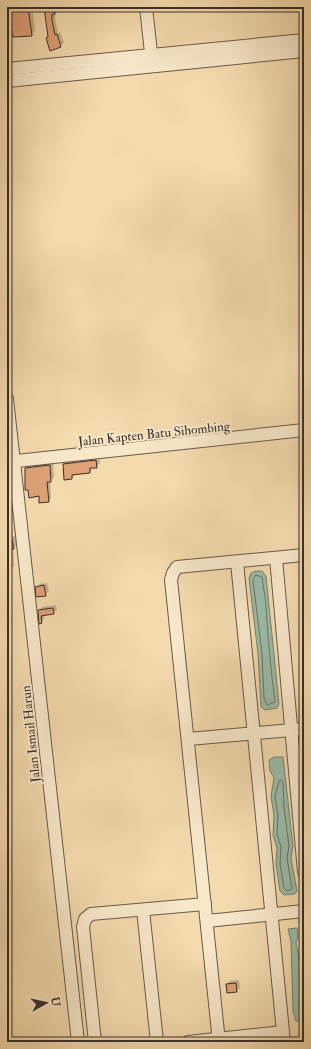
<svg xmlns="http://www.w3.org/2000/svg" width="311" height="1049" viewBox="0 0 311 1049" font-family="'IM FELL Double Pica',serif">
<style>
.water{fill:#9cbba7;stroke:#758374}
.shadow{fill:#0003}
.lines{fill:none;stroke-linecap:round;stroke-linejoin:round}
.shore{stroke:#6c7468;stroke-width:1}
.building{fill:#e0a177;stroke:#3b2e28}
.minor-casing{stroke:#69594a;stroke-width:14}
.minor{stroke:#f8e8ca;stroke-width:12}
.labels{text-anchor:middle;stroke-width:4;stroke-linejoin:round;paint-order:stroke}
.street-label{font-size:13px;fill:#3b2e28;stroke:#f8e8ca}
</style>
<rect width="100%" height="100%" fill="#f4dbae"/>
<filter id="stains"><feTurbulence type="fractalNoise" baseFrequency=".005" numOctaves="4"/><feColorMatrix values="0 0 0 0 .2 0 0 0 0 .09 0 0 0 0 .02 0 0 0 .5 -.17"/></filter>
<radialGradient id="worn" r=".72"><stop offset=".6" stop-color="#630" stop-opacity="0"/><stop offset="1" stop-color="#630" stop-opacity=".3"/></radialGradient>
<!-- water -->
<g class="water">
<polygon points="256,571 262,571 266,576 279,704 277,708 265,710 261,707 258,654 249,578 251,573"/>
<polygon points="274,757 283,757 293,846 291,858 297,891 295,894 284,895 280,891 276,864 277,848 273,835 274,816 271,796 274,778 270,771 269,760"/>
<path d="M297,928l1,9 -2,6c5,27 11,51 4,78h-4l-3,-10 -2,-70 -3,-12z"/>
</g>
<!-- shadow -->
<g class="shadow">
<polygon points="11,7 32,7 35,31 31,35 13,28 7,29 7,16 12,16"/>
<polygon points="45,7 57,7 55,18 58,33 60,32 64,43 51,50"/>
<polygon points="99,457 100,463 96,467 93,467 90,472 75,474 72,478 64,464 67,461"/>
<polygon points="53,462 54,477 50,481 51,498 48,501 40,495 26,468 29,465"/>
<polygon points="7,465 11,465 14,508 7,513"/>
<polygon points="15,536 17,545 13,548 14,566 10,569 7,569 7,537"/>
<polygon points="47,583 49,591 45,595 36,587 40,584"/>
<polygon points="56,605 57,610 53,613 44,615 44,619 41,622 39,610 42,607"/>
<polygon points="239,980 240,988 236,991 227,984 230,981"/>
</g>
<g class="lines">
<!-- shore -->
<g class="shore">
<path d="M256,575l6,2c1,11 4,21 4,31 2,32 5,63 9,94l-8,3 -3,-7 -2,-44 -9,-74z"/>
<polygon points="281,780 283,783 284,808 289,846 287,858 292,889 287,891 284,888 280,864 281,847 277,834 278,816 275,797 279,781"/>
</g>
</g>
<!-- building -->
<g class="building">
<polygon points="9,7 28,7 32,36 13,37 12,30 7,30 7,19 11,18"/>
<polygon points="44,7 54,7 55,14 52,14 52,21 55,35 57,34 61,47 50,51 46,38 48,37"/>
<polygon points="96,460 97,468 90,468 90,473 72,475 72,479 64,480 63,464"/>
<polygon points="50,465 51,482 47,482 49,502 39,503 39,496 29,498 28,490 25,490 25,468"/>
<polygon points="7,531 10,531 14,549 7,550"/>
<polygon points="44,585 46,596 36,597 35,587"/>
<polygon points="53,608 54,614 41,616 42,623 39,624 38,610"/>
<polygon points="236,983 237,992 227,993 226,984"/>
</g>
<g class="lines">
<defs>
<g id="minor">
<polyline points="146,7 152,62"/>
<polyline points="7,69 304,40"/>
<polyline points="7,81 304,51"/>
<polyline points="7,399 78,1042"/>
<polyline points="7,462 304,430"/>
<polyline points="276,558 304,872"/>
<polyline points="237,562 284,1042"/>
<polyline points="188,739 304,729"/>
<polyline points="143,910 157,1042"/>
<polyline points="207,921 304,911"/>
<polyline points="95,1042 83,927 85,919 91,914 205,904"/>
<polyline points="188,1042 283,1032"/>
<polyline points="219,1042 171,580 173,573 177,567 304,555"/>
</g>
</defs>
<!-- minor casing -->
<use href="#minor" class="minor-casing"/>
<!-- minor -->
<use href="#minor" class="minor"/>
</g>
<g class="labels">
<!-- street labels -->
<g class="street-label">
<text transform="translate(154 433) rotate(-6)" y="5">Jalan Kapten Batu Sihombing</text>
<text transform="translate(30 734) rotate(-96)" y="5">Jalan Ismail Harun</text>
</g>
</g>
<!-- margin -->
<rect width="311" height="1049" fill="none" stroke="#f4dbae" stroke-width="24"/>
<rect x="8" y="8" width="295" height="1033" fill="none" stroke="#3b2e28" stroke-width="2"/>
<rect x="12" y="12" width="287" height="1025" fill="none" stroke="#3b2e28"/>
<!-- north arrow -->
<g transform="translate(46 1003) rotate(82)" stroke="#f8e8ca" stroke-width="3" paint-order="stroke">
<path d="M0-3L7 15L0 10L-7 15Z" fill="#3b2e28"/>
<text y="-6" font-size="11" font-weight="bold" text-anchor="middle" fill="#3b2e28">U</text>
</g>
<rect width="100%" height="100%" filter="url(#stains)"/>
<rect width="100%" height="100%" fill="url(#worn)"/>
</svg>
